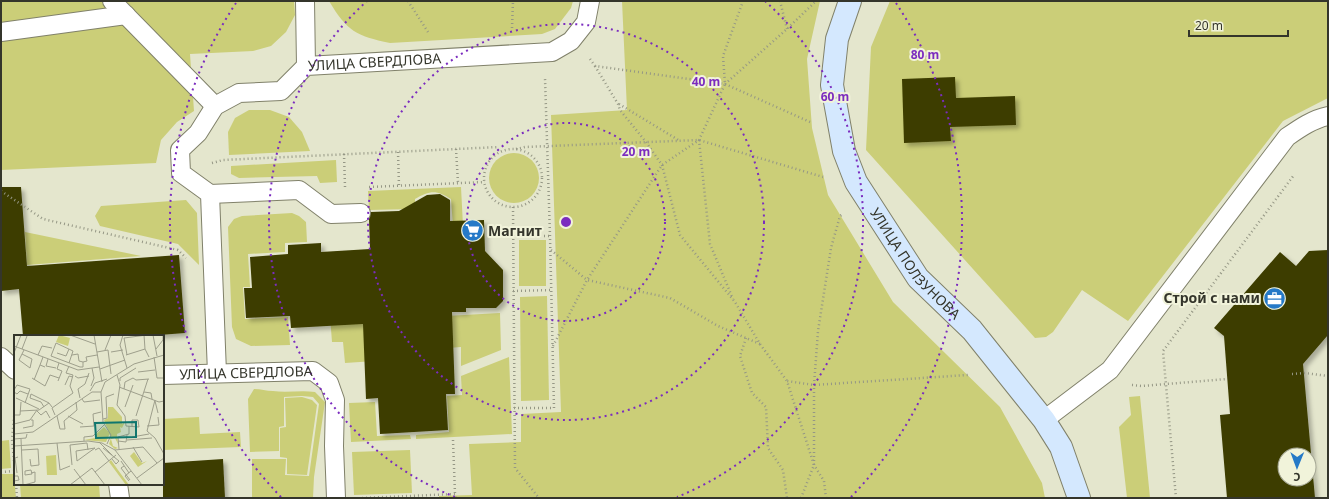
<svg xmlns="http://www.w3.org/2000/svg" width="1329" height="499" viewBox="0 0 1329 499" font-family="'Noto Sans',sans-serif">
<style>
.green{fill:#cbce78}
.building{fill:#3d3d00;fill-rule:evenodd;filter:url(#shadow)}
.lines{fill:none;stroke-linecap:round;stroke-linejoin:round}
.service-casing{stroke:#80816a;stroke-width:20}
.secondary-casing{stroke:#80816a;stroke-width:24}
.path{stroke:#959785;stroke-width:2.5;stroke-dasharray:1 3;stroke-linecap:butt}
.service{stroke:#fff;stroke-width:18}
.secondary{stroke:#d4e8fe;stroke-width:22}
.ring{fill:none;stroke:#7b2cbf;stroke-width:2;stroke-dasharray:2 4}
.labels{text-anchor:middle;stroke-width:4;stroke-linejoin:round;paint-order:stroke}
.street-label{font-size:14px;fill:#34352b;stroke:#f1f3da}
.poi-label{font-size:14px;font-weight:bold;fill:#34352b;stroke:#f1f3da;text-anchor:start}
.inset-road{fill:none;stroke:#9e9f8c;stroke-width:1}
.view{fill:#0f766e;fill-opacity:0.15;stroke:#0f766e;stroke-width:2}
.inset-edge{fill:none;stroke:#34352b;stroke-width:2}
.centre{fill:#7b2cbf;stroke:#f1f3da;stroke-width:2}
.ring-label{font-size:12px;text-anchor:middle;font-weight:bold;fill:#7b2cbf;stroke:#f1f3da;stroke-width:4;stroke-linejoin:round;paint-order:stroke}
</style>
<defs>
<filter id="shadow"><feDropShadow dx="3.5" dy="3.5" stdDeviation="2" flood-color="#0004"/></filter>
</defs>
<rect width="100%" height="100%" fill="#e4e6cd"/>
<!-- green -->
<g class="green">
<polygon points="1,1 294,1 295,15 286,32 271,46 253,51 190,54 194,111 177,122 161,140 156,163 1,170"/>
<path d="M329,1h244l-2,7 -16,21 -13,5 -152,9c-34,-7 -43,-12 -61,-42z"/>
<polygon points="622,1 820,1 807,59 812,128 828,195 893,302 1000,407 1042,483 1045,498 439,498 439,496 472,495 469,444 521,442 521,414 561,412 551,115 627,110"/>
<polygon points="890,1 1328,1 1328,98 1283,121 1128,321 1082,290 1053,332 1046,337 1035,338 866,150 871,47"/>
<polygon points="249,110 270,110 289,117 302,132 310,151 229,155 228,132 235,118"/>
<circle cx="514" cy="178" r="25"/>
<polygon points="336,160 337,182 320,183 317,176 239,178 231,174 231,166"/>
<path d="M461,187l2,39h-10l-2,-27c-14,-9 -21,-9 -36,0v10l-46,1 -1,-19z"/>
<polygon points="186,200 197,213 199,265 178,244 100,226 95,216 101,206"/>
<polygon points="292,213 299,216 306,222 307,242 285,243 285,252 248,254 250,287 243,287 245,319 288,317 290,345 251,346 236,339 232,327 228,227 234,219 242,216"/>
<polygon points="25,232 141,256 27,265"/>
<rect x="519" y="240" width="27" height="46"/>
<polygon points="547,296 549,400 521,401 520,297"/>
<polygon points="372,313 375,361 345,363 343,342 332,342 330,316"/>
<polygon points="500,313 501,350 461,366 461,347 448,348 446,316"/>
<polygon points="509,357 512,434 416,439 416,435 449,432 447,396 462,395 461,376"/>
<path d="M254,389c7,0 12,2 19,2 14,2 28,-1 42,1l10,10 -11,75 -1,21h-61v-39h34l-1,16 24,1 10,-72 -6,-7 -11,-1 -18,1v29l-5,1v24l-29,1 -2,-53z"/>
<polygon points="1140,396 1150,498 1127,498 1119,427 1131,415 1129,397"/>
<polygon points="302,397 312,400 317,405 307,475 287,474 287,458 280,457 280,428 286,427 285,398"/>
<polygon points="375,402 377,436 410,435 411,439 351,442 349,403"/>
<polygon points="199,417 200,434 240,432 241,447 163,450 163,419"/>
<polygon points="9,440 11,468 1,469 1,441"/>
<polygon points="410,450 412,493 354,495 352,452"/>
<polygon points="1,474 14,474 16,498 1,498"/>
<polygon points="20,484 99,484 100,498 21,498"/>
</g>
<!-- building -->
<g class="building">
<polygon points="955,77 956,98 1015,96 1016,125 950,127 951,141 904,143 902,79"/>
<polygon points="1,187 21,187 27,266 179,255 185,333 146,336 23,336 19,289 1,291"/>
<polygon points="440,194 450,200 450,221 484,220 485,251 503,270 503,301 496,308 466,308 466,312 452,312 455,394 446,394 448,430 380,434 378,398 366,399 363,324 291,328 290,316 246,318 244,288 252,288 250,257 288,254 288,245 321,243 321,252 370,249 369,219 371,212 399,211 427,195"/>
<path d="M1328,250v85l-25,29 12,134h-88l-7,-83 10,-1 -6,-78 -10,-8 66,-76 16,14 13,-15zM1285,455h24v24h-24z"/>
<polygon points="223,459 225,498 163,498 163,463"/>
</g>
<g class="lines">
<defs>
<g id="service">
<polyline points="112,1 215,106"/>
<polyline points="305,1 306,66"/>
<polyline points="1,32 126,15"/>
<polyline points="210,194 299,190 331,214 361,213"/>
<polyline points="1,357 15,370"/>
<path id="s1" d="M217,373l-7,-179 -29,-21 -1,-23 18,-17 17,-27 24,-13 42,-2 25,-25 246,-14 19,-11 15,-19 4,-21"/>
<path id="s2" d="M163,375l150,-4 16,12 6,17 -1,46 2,52"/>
<path d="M1044,420l66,-50 177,-233c13,-9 26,-18 41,-21"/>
<polyline points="118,484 120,498"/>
</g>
<g id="secondary">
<path id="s3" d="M850,1l-13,38 -5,46 12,66 12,31 62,96 54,52 72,90 17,27 18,51"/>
</g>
</defs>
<!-- service casing -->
<use href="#service" class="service-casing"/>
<!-- secondary casing -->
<use href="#secondary" class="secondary-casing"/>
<!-- path -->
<g class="path">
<polyline points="408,1 428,32"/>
<polyline points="780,1 787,29"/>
<polyline points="512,28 513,1"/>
<polyline points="590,59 595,66 725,84 810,122"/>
<polyline points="595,66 618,104 620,110 646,142 662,165 680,235 735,302 760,344 787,381"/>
<polyline points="725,84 787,29 816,1"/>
<polyline points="619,104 680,141"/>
<polyline points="699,140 710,244 733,299"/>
<polyline points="456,149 458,183"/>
<polyline points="516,149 525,147 699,140 823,177"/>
<circle cx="513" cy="178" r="29"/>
<polyline points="398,152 399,186"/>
<polyline points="344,154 345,187"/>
<polyline points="212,163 223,160 499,147"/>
<polyline points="369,187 485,182"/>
<polyline points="1,191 43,219 178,250 186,258"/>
<polyline points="513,207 515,468 539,498"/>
<polyline points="512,236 550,236"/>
<polyline points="551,250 587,280 670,298 718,326 760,344"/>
<polyline points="513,291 552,290"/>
<polyline points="746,338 740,356 752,393 766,407 768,448 783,470 787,498"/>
<polyline points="553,346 587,280 662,165 699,140 725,84 723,56 743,1"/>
<polyline points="1292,374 1305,373 1328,376"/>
<polyline points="1132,385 1142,386 1227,379"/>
<polyline points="15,408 12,439 15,471"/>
<polyline points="514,408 554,408 550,236 545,78"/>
<polyline points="453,440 455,494"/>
<polyline points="1,472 15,471"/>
<polyline points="16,484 17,498"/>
<polyline points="362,498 455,494 456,498"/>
<polyline points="801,498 814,465 787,381 814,385 968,375 970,374"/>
<polyline points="826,498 824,481 814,465 814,385 818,331 831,248 840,216 843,214"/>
<polyline points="1176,498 1163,351 1294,175"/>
</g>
<!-- service -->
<use href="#service" class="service"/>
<!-- secondary -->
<use href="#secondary" class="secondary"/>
</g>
<!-- distance rings -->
<g class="ring">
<circle cx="566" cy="222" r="99"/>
<circle cx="566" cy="222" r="198"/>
<path d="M455 497A297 297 0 0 1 367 1M765 1A297 297 0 0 1 677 497"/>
<path d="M281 497A396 396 0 0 1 236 3M896 3A396 396 0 0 1 851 497"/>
</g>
<!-- icons -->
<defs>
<symbol id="supermarket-disc" viewBox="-11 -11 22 22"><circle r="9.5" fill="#2579c7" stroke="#f1f3da"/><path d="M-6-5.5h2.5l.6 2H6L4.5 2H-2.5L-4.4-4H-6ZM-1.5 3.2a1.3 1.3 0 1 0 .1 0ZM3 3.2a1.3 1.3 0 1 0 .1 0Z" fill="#fff"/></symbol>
<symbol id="office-disc" viewBox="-11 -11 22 22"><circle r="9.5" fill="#2579c7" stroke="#f1f3da"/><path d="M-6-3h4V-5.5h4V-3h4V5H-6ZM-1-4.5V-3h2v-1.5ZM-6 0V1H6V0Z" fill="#fff"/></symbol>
</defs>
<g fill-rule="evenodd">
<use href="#supermarket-disc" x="460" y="218" width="25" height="25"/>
<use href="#office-disc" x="1262" y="286" width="25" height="25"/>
</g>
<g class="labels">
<!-- street labels -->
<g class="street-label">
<text dy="5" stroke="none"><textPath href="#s1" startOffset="468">УЛИЦА СВЕРДЛОВА</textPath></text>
<text dy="5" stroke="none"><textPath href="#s3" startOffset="288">УЛИЦА ПОЛЗУНОВА</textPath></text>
<text dy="5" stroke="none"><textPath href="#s2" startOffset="83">УЛИЦА СВЕРДЛОВА</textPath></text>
</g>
<!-- poi labels -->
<g class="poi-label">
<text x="488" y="236">Магнит</text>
<text x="1260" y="303" text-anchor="end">Строй с нами</text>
</g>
</g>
<!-- overview -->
<g transform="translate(14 335)">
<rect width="150" height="150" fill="#e4e6cd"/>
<path d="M45,0l11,3 -2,8 -12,-4zM94,72h5l9,10v7l3,-2 -3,6 -2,-1 1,5 -4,2 1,10 -3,-6 -4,1 2,7 5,2 -3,1 -6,-5 2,-6 -7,-18 4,-2zM90,92l6,6 -4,9 -22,-2 11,-2v-3zM120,117l8,11 5,-2 -9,6 -8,-11zM42,120l1,20h-10l-1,-19zM97,125l7,10 11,15h-3l-17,-23z" fill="#cbce78"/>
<path class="inset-road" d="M56,0l25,9M80,0l8,47M109,0l-3,10 7,23M130,0l1,14 4,8M139,0l4,21M0,11l64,24 21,-3M8,14l5,-13M142,14l7,-9v-4M91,15l6,-15M83,17l11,-2 3,24M97,17l12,-2M0,18l7,-18M43,18l9,3 3,-7M8,19l10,5 -2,9 -11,-8 5,-10M24,20l4,-9 10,2M58,20l6,-1 1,7 4,1M112,20l19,-6M113,20l-3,-17 23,-3M29,22l-3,8 5,2M140,22l3,21h7M34,24l-2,7 10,2M55,28l4,-12 -17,-8 -5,13 29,11h3M69,32v-5l4,-1 -1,-4 11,-2M86,34l25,-9M124,37l17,-2M103,40l3,10 -3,20 8,11 1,10 13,1 -1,-7h-6v6M61,41l3,2 11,-2M18,43l13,8 5,-11 9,3M20,45l6,-15M44,46l4,-10 -5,-2 2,-6M106,46v-3l16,-10M51,50l4,-9 4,1M77,51l3,-8 -2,-10M105,52l40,15 5,-1M110,54l1,-7 8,-4 3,2 13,-1M0,55l3,-5 13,4 -5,14M76,56l5,-8 12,-4M0,57l3,2 3,-3 8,3M87,57l2,30 8,13 -4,9M130,57l7,1 1,6M2,63l23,11M16,63l1,-4 18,9M16,63l11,4 3,5M66,63l-2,-9 7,-5 4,-11M68,64l2,3 16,-2M141,65l-8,31 8,7 9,16M141,66l3,12M111,72l8,-22M6,76l19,-1 10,-7 3,4M23,76l4,4 5,-4 4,7M0,80h6l1,-13M41,80l-3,-7 21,-15 -3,-7 3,-11 -7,-2 3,-7M43,81l3,13h5l-1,-8 13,-11 -1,-8M54,81l15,8M122,81l12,-37M89,84l4,-1 -1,-21 8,-3M0,89l16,-4 7,-10M133,91l12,-1 -1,-8M66,92l14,-1 -1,-12 8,-2M9,93l10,-2v-6h-2M0,99l19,-2 59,-40h9l4,-10 29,-18 30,-9M118,102l17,-3M0,104l12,-1 1,-4M7,104l2,46M113,105l25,-2M70,106v-4l9,-1 11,-11M104,106l8,1 1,-7M85,107l13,13M43,108l3,27 10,-4M0,111l74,-5 14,2 13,7 27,35M119,112l9,15M81,113l-7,5 -11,8 -1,-10zM89,113l16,13 -3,3 -4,-5M105,114l-1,-12 11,-3v-8M8,115l16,-1M81,115l4,-2 10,13M101,115l28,-3 14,16M16,124l1,7 8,-1 -1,-16M107,126l8,12M58,130l-2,-20 17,-2 1,7M110,131l-3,2 9,12M60,134l12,16M17,135l1,4 -7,1v-4zM81,137l21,-17M3,138l-2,-15 3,-1M0,141h4l1,4 -5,1M123,143l27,-20M115,146l-4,-5 6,-5M10,150l11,-3v-10l-4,1M56,150l22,-17 13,17"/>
<path class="view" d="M122,87v15l-40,1 -1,-15z"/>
<rect width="150" height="150" class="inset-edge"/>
</g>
<circle cx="566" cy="222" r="6" class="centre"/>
<g class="ring-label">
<text x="925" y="59">80 m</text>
<text x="706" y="86">40 m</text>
<text x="835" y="101">60 m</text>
<text x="636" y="156">20 m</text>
</g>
<!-- border -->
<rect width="1329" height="499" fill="none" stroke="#34352b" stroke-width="4"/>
<!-- north arrow -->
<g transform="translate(1297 467) rotate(181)"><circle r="19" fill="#f1f3da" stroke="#a5a794"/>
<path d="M0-3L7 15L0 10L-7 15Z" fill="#2579c7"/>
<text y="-6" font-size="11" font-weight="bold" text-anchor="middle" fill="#34352b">С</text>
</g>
<!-- scale -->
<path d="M1189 30v6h99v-6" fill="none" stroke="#34352b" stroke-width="2"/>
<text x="1195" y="30" font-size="12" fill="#34352b" stroke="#f1f3da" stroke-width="3" paint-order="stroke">20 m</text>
</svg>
